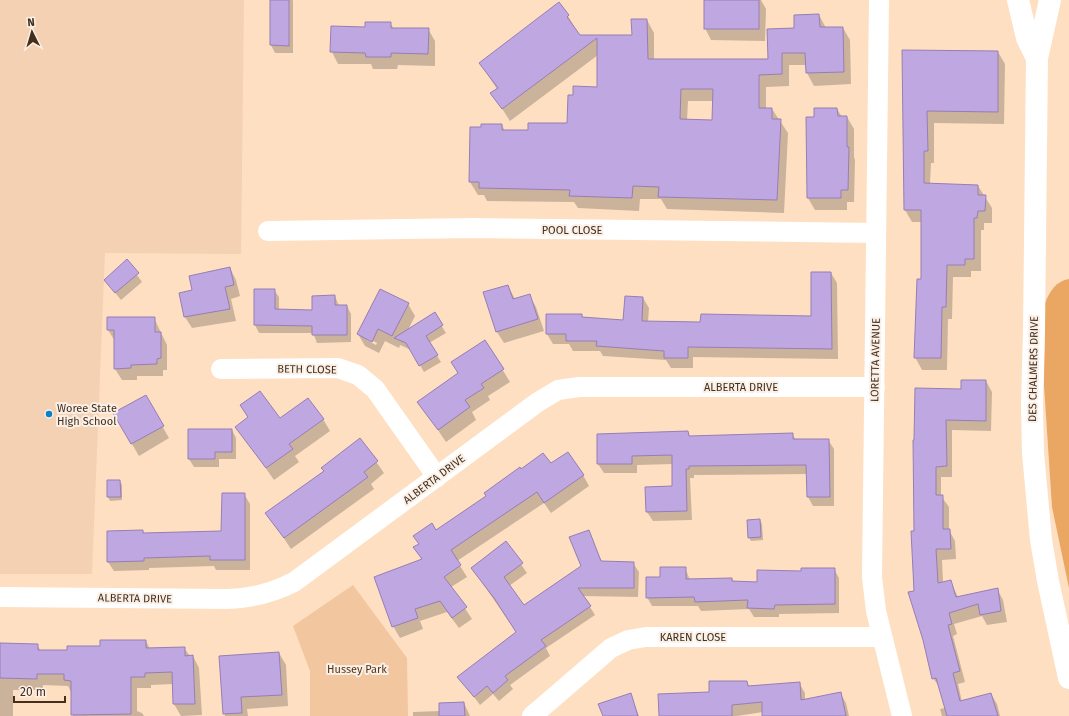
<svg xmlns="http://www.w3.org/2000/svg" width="1069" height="716" viewBox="0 0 1069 716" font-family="'Fira Sans',sans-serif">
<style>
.built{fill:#f3d1b2}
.green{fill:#f2c69e}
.forest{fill:#eaa663}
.shadow{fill:#0003;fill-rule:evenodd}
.building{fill:#bfa7e1;stroke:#967eb5;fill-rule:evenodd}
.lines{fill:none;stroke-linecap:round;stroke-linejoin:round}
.street{stroke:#fff;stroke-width:20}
.secondary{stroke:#fff;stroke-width:22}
.poi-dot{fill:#0283cb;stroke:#fbf0e7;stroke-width:1.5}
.labels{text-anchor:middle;stroke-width:4;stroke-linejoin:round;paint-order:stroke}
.street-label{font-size:11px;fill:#432f1c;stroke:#fbf0e7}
.poi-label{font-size:11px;fill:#432f1c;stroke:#fbf0e7;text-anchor:start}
.park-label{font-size:11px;fill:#503418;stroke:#fbf0e7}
</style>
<rect width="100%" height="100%" fill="#fedfc2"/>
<!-- built -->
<polygon class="built" points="0,0 244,0 241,254 105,253 92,574 0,574"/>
<!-- green -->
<polygon class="green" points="353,585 407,658 408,716 310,716 310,671 293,626"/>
<!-- forest -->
<path class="forest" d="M1069,279v309l-17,-81 -8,-122 1,-82c5,-12 11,-22 24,-24z"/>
<!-- shadow -->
<g class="shadow">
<polygon points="271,0 293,0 293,53 275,53 271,45"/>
<polygon points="705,0 761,0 766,9 765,41 711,40 705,28"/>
<path d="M819,15l7,13h17l7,12 1,44 -37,2 -7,-13 -1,-8h-17v21l-23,1v22h6l16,24 -4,80 -117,-4 -6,-10h-21l-1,12 -61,-3 -4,-6 -87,-1 -3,-6h-6l-8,-13 12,-54 20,-3 3,6h24l39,-6 5,-29 25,-8v-33l-88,66 -18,-28 5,-4 -17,-26 88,-47 12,20h53l14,-16 7,13v27h115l26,-31zM688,101h25v20l-26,-1z"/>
<polygon points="390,23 394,29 428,29 435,41 435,66 398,65 397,69 373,69 371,64 338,64 332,52 366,28"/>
<polygon points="903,51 998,52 1005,64 1004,124 934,123 934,163 931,163 930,184 978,186 992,208 992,223 984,223 984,230 981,230 981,271 971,271 971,277 953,277 952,319 948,319 947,370 922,370 915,357 922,280 922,222 912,222 905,210"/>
<polygon points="837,109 842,117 847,117 854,129 854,157 855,160 854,202 847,202 847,210 815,210 808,198 807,118 815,118"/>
<polygon points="127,261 142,282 121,300 105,280"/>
<polygon points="230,268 236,280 240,296 231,299 236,321 192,328 185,317 193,291"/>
<polygon points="831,273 837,283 838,359 693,357 693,368 671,368 666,360 603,356 600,351 573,351 569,344 553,344 547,334 547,315 581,315 583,318 624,321 643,298 649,308 648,322 701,323 812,317"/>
<polygon points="508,286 515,299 529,295 536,307 544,331 504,343 497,332"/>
<polygon points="255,290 274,290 279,297 279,310 313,311 335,296 339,306 347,306 351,314 351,342 317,343 313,333 259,333 255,325"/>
<path d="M408,304l7,12 -7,14 26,-16 12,19 -17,10 12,19 -17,10 -13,-22 -11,-5 -1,3 -14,-7 -6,12 -14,-7 -7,-12zM367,338l10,5 -1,2 -9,-5z"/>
<polygon points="108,318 154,318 167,345 167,370 163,370 163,376 137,376 137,380 122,380 115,369 115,341 108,330"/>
<polygon points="485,341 510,382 488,396 490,400 472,412 476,420 446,442 419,402 459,374"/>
<polygon points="986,381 992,392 991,431 952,430 952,477 941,477 941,496 949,507 949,530 955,541 956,559 942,560 943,583 950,581 958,597 997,589 1003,600 1007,622 987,625 982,616 954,624 957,634 953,636 965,682 958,684 962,702 991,694 997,704 1000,716 942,716 940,709 945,708 940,688 933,678 915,591 914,441 962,390"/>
<polygon points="145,396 169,438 139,456 114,413"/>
<polygon points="241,406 280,420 323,419 330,431 295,456 299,462 274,480 237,427 248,418"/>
<polygon points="232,430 236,438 236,459 219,459 219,467 194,467 189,459"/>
<polygon points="688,432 690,437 792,434 796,440 828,440 834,449 834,506 813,506 808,497 807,474 694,475 694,478 690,478 692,520 653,521 647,512 673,487 673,464 637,465 637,473 604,473 598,464"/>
<polygon points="360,439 384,473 371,484 374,489 291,549 267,513 324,471"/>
<polygon points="551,465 583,475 589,486 551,513 544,503 457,561 467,577 451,587 472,619 459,628 447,612 420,621 423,629 400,638 393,626 422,560 415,548 487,496 520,470"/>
<polygon points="120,481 122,485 122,500 110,501 108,497"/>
<polygon points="244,494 250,504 250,570 216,570 214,566 149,568 149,570 114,571 108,562 143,531 144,534 222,532"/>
<polygon points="760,520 762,524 763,540 751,541 749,537"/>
<polygon points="588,531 602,562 633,563 639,572 638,597 583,596 595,615 546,648 550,656 510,685 513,689 499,701 493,694 480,705 459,677 517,633 472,568 506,543 527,573 509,586 524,607 582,567"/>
<polygon points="685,568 690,580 732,579 734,582 758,583 802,572 834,569 839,578 839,613 779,614 779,617 754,617 749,609 701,611 698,606 652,606 647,597 661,578"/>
<polygon points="146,641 150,649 184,648 190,656 193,656 199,668 202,715 181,716 174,704 173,684 151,685 151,688 137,688 137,711 142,713 144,716 73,716 71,692 68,686 43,685 43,690 13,690 13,716 0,716 0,644 37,645 41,651 68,651"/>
<polygon points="279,653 286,665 288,706 247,709 248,716 225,716 220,656"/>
<polygon points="747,682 749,686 799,683 805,693 805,700 840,693 846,703 849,716 763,716 763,712 737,716 660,716 710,693"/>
<polygon points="630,694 639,716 604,716"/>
<polygon points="464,703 470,716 413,716 413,712 440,711"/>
</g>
<!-- building -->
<g class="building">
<polygon points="270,0 289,0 289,46 270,45"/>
<rect x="704" y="0" width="55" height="29"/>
<path d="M559,2l10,13 -2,2 13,18h52l-1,-16h16l1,40h120l-1,-30 27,-1v-13l25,-1 1,13h23l1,45 -38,1 -1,-20h-23v21l-23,1v33h13v11h9l-4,81 -119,-3 1,-10 -26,-1 -1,12 -63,-2 1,-6 -91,-2v-6h-10l1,-55h11v-3h21v6h26v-7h39l1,-28h5v-9l24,1v-49l-95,71 -12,-16 8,-5 -19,-25zM681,89h32l-1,31 -32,-1z"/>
<polygon points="365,22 391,22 391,28 429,28 428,54 391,53 391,57 366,57 365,53 330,52 331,26 365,27"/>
<polygon points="902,50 998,51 998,112 927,111 928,151 924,151 924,183 978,185 978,195 986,195 985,211 978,211 977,218 974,218 974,259 965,259 965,265 947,265 946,307 942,307 941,358 914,358 917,279 921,279 921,210 904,210"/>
<polygon points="814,108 837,108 838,116 847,116 847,147 849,147 848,190 841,190 841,198 807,198 806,117 814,117"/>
<polygon points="127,259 139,273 115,293 104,280"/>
<polygon points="230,267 234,285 225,287 230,309 184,317 179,293 192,290 189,276"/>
<polygon points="811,272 831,272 832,349 688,347 688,358 664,358 664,351 596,346 597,341 566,341 566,334 546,334 546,314 582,314 582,317 623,320 625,296 643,297 642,321 700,322 701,314 811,316"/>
<polygon points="508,285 513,299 530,294 538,319 496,332 483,292"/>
<polygon points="254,289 275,289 275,309 312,310 312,296 335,295 335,305 347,305 347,335 312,335 312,326 254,325"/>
<polygon points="380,289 409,303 392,336 378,329 372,342 357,334"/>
<polygon points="435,312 443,325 426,336 438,355 419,366 406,343 394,338"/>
<polygon points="107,317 155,317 155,332 161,332 161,358 157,359 157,364 131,365 131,368 114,369 114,330 107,330"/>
<polygon points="485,340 504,369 481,384 484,388 465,400 470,407 438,430 417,402 458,373 451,362"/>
<polygon points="961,380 986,380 986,421 946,420 947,466 936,467 936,495 943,495 943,529 950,529 951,549 936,549 938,583 951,580 956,597 998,588 1001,611 980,615 978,604 949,613 952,624 948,625 960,671 953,673 960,701 991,693 998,716 947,716 936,678 932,679 923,640 908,592 914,591 911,531 914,531 913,440 914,440 915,388 961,389"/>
<polygon points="260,391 280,418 308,398 324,419 289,444 293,449 266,468 235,427 248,417 240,405"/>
<polygon points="146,395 164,426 131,444 113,413"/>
<polygon points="188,429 232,429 232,452 215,452 215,459 188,459"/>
<polygon points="688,431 689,436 793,433 793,439 829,439 830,497 807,497 806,465 689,466 689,469 686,469 687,511 646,512 645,487 672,486 672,455 632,456 632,464 597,464 597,434"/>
<polygon points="360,438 378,461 364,472 368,477 284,538 265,513 324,471 321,468"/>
<polygon points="568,452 584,475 544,503 537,492 451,550 461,565 444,577 467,607 452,618 440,601 415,609 418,618 392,627 374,577 422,559 413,547 419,544 413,536 432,523 436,530 486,496 484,493 520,467 521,469 543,453 551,463"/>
<polygon points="107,480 120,480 121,497 107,497"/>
<polygon points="222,493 245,493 245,560 210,560 210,556 144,558 144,561 107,562 107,531 143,530 143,533 221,531"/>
<polygon points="760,519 761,537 748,538 747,520"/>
<polygon points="589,530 601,561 634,562 634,588 578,588 591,606 541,640 546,646 505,676 508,680 493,693 487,686 474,697 457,677 516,632 494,598 471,568 506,541 523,563 504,577 524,605 581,566 569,537"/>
<polygon points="660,567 686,567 686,579 732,578 732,581 757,582 757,570 801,571 801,568 835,568 835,604 775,605 774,609 747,608 748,600 695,602 694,597 646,598 646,577 660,577"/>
<polygon points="100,640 146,640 146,648 185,647 185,656 193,655 195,704 173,704 172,672 145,673 145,677 131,677 131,714 71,715 71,681 64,680 64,674 37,674 37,679 0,678 0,643 38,644 38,650 67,650 67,646 100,646"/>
<polygon points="279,652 282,695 241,697 242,713 223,714 219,656"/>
<polygon points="709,681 747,681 748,686 800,682 801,700 841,692 846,716 762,716 762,702 732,705 732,716 659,716 658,694 709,692"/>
<polygon points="631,693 638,716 603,716 598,704"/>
<polygon points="464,702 465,716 439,716 439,703"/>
</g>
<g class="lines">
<!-- street -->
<g class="street">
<polyline points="879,0 872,577 876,611 902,716"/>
<polyline points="268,231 474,228 876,233"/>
<polyline points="221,369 338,368 358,375 375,389 437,477"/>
<path d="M0,597l228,2c25,-1 44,-6 66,-17l244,-180 20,-12 21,-3h296"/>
<polyline points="532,716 611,648 628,640 646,637 881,637"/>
</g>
<!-- secondary -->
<g class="secondary">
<polyline points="1018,0 1027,38 1037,58"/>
<polyline points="1050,0 1037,58 1034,331 1032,404 1033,453 1041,540 1048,581 1069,678"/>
</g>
</g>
<!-- markers -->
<circle class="poi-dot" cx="49" cy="414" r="4"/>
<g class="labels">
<!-- street labels -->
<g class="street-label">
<text x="572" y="234">POOL CLOSE</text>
<text transform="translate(875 360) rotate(-89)" y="4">LORETTA AVENUE</text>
<text transform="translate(307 369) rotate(1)" y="4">BETH CLOSE</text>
<text transform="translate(1033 369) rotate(-89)" y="4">DES CHALMERS DRIVE</text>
<text x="741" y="391">ALBERTA DRIVE</text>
<text transform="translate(434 479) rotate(-37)" y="4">ALBERTA DRIVE</text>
<text transform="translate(135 598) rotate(1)" y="4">ALBERTA DRIVE</text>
<text x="693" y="641">KAREN CLOSE</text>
</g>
<!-- poi labels -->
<g class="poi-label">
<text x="57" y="412">Woree State<tspan x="57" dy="13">High School</tspan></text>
</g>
<!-- park labels -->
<g class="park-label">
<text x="357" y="673">Hussey Park</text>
</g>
</g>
<!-- north arrow -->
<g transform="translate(32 32) rotate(355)" stroke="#fbf0e7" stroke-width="3" paint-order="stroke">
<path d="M0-3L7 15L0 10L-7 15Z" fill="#432f1c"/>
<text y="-6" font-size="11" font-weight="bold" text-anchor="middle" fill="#432f1c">N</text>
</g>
<!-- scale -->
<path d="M14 696v6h51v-6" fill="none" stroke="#432f1c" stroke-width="2"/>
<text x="20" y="696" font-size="12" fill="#432f1c" stroke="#fbf0e7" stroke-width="3" paint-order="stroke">20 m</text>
</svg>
